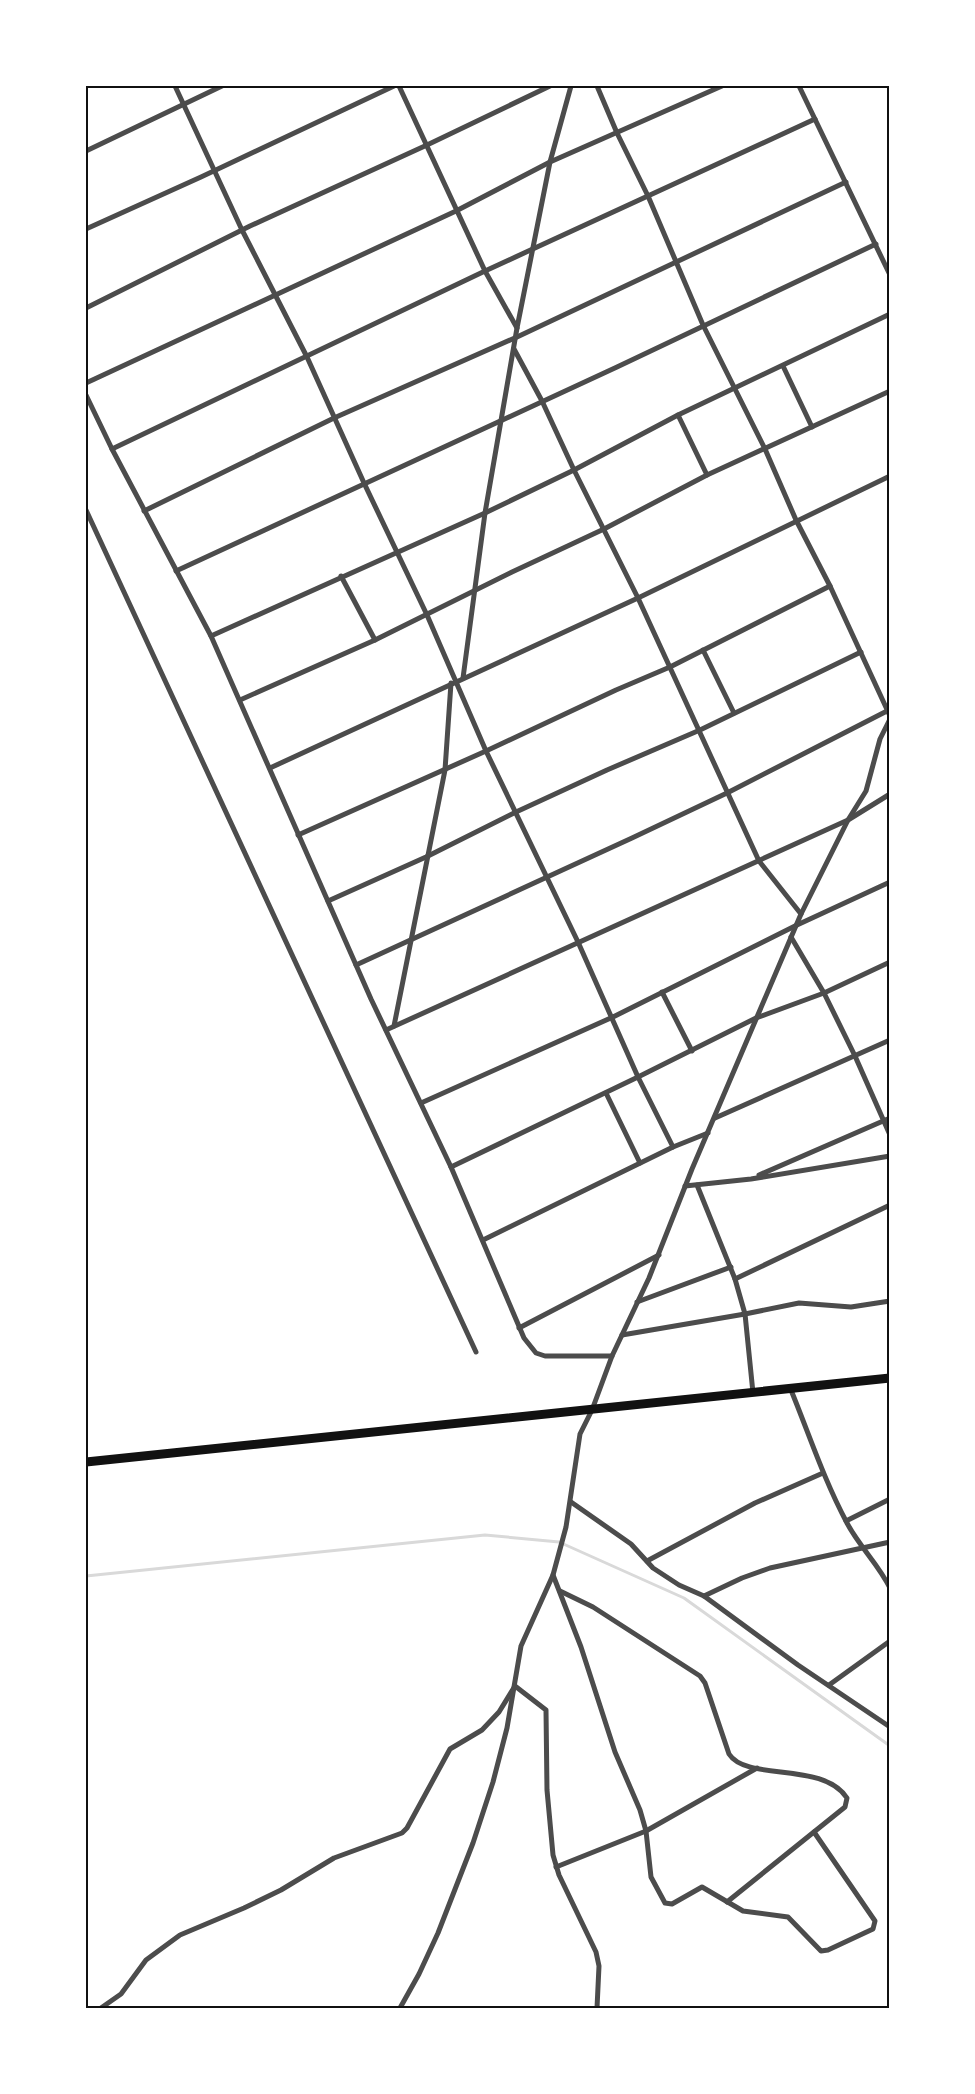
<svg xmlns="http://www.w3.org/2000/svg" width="975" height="2094" viewBox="0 0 975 2094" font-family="'Golos Text',sans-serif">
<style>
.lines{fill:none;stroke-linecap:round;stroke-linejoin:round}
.stream{stroke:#d9d9d9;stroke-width:3}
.minor{stroke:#4c4c4c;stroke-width:5}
.trunk{stroke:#111;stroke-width:9}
.neatline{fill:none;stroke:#111;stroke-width:2}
</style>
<rect width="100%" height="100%" fill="#fff"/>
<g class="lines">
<!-- stream -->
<polyline class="stream" points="86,1576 485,1535 559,1542 684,1598 890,1746"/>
<!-- minor -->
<g class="minor">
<polyline points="175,86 242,230 307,357 364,483 427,615 486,751 578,942 638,1077 673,1147"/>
<polyline points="399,86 485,271 517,328"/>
<polyline points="597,86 617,133 648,196 703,325 765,449 796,520 830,586 890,716"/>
<polyline points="799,86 890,275"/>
<polyline points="86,151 222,86"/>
<polyline points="86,229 201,177 394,86"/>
<polyline points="86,308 250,226 427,145 550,86"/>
<polyline points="514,349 542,401 574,470 638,598 759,861 801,914"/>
<polyline points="783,366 812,427"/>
<polyline points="86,383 456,211 550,162 722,86"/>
<polyline points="86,395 112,449 211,636 371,999 451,1167 524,1338 536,1353 545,1356 612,1356"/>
<polyline points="678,415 707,475"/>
<polyline points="112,449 485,271 815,119"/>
<polyline points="86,510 476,1352"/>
<polyline points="144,511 334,418 517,337 846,182"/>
<polyline points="176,571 617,367 876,244"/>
<polyline points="341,576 375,640"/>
<polyline points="211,636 485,513 574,470 678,415 890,314"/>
<polyline points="703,650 734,713"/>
<polyline points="463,678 485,513 517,328 550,162 571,86"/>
<polyline points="240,700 375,640 512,572 604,529 707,475 890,391"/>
<polyline points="270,768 638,598 890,476"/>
<polyline points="298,835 486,751 616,690 670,667 830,586"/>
<polyline points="328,901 426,857 516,812 607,770 700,730 861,652"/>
<polyline points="791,937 824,993 855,1056 890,1135"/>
<polyline points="356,965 632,838 727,793 887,711"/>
<polyline points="662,992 692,1051"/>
<polyline points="394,1026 445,770 451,683"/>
<polyline points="386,1030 848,820 890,794"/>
<polyline points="606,1093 640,1163"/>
<polyline points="421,1103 613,1017 797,925 890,882"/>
<polyline points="715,1118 890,1040"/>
<polyline points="451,1167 638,1077 756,1018 824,993 890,962"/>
<polyline points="759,1175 890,1118"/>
<polyline points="697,1185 735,1279 745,1314 753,1393"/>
<polyline points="685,1186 751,1179 890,1156"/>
<polyline points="483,1240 673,1147 708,1133"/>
<polyline points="735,1279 890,1205"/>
<polyline points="637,1302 731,1267"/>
<polyline points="519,1328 659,1255"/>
<polyline points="622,1335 745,1314 799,1303 851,1307 890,1301"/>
<path d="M791,1390c18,44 33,90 56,133 12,23 32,42 43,65"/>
<polyline points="571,1502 631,1544 653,1568 679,1585 704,1596 798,1665 890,1727"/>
<polyline points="846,1521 890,1499"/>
<polyline points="647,1561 755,1503 823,1473"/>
<polyline points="553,1575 581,1647 615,1752 640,1810 646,1831 651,1877 665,1903 672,1904 702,1887 743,1911 788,1917 821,1951 828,1950 873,1929 875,1921 814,1832"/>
<path d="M560,1591l33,16 107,69 5,7 24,71c18,28 94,7 118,44l-2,9 -118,95"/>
<polyline points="704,1596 742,1578 770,1568 890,1542"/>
<polyline points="829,1685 890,1641"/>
<polyline points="556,1867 646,1831 757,1768"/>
<polyline points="101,2008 121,1994 146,1960 180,1935 244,1908 281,1890 334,1858 402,1833 407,1828 450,1749 482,1730 499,1712 515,1686 546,1710 547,1790 553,1855 559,1875 596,1952 599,1966 597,2008"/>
<polyline points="400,2008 419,1974 438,1933 473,1843 493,1782 507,1728 521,1646 553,1575 566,1527 580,1434 592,1410 612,1356 649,1278 692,1169 801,914 848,820 866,791 880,739 890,719"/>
</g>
<!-- trunk -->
<polyline class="trunk" points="86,1462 890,1378"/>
</g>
<!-- border -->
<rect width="975" height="2094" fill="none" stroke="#ffffff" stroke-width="174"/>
<rect x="87" y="87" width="801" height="1920" class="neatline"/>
</svg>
